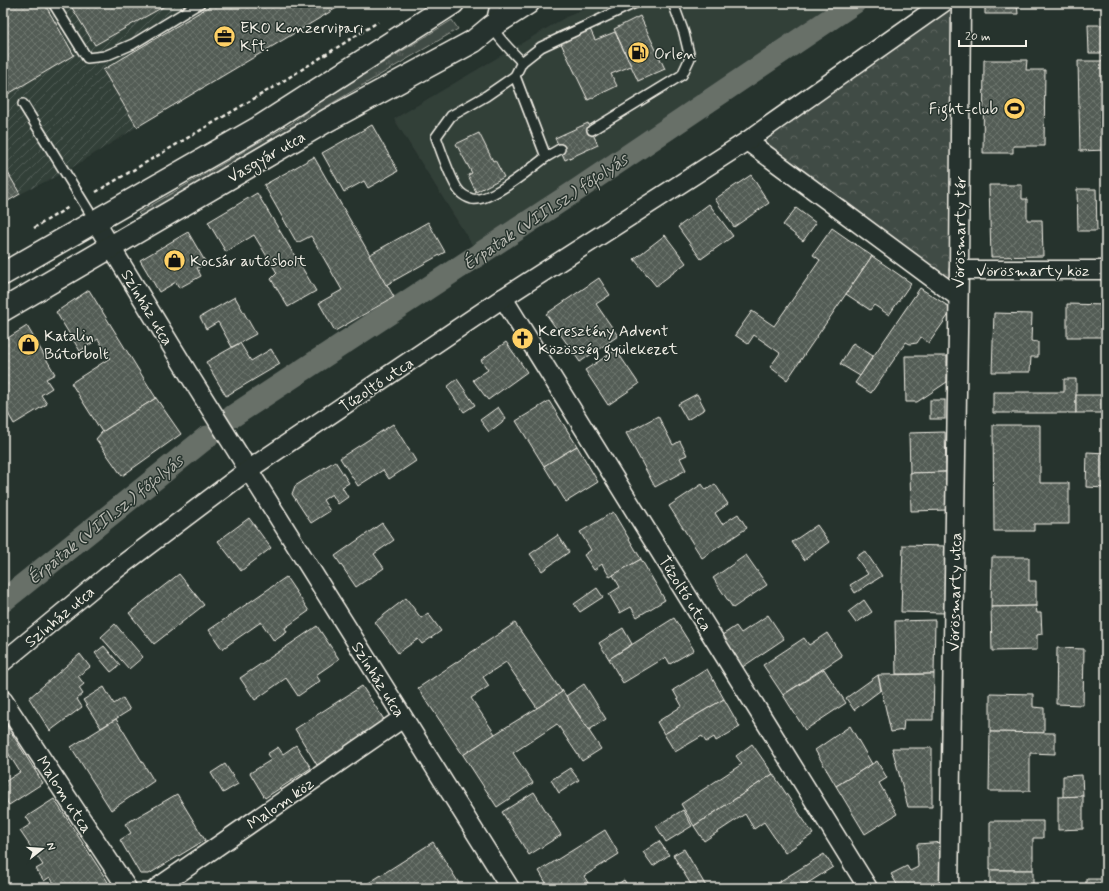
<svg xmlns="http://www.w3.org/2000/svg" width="1109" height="891" viewBox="0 0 1109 891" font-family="Mynerve,sans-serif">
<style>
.built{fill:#333f39}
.industrial{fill:url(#industrial-furrows)}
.grass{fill:url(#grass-tufts);stroke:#9a9e96}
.forest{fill:url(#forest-crowns);stroke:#9a9e96}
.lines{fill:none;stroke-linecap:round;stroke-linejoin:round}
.canal{stroke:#676f68;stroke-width:23}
.building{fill:url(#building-cross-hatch);stroke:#f4f1e8}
.lane-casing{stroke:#f4f1e8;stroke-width:12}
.street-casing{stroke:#f4f1e8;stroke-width:21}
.secondary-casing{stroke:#f4f1e8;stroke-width:25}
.path{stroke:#f4f1e8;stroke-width:2.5;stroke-dasharray:4 3;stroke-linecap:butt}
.lane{stroke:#26332d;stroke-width:9}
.street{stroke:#26332d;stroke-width:18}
.secondary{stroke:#26332d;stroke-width:22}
.labels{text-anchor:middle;stroke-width:3;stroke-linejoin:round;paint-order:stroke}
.poi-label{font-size:16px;fill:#f4f1e8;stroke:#26332d;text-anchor:start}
.street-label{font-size:16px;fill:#f4f1e8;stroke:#26332d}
.water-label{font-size:17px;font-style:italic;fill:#bcbdb5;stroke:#26332d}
</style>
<defs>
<pattern id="industrial-furrows" width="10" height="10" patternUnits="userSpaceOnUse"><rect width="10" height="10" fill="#333f39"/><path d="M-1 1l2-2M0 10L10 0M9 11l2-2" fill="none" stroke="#515b56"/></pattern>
<pattern id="grass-tufts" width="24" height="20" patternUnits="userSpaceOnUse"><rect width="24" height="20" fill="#414b45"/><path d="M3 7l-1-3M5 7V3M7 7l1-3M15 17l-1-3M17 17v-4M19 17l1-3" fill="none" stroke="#5d6560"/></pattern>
<pattern id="forest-crowns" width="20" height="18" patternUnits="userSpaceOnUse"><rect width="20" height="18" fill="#414b45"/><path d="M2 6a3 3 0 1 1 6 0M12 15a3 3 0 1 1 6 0" fill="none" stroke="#5d6560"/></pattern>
<pattern id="building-cross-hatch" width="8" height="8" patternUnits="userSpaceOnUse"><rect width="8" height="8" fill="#525c55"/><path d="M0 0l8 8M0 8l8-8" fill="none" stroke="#6c746d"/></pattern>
</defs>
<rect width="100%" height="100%" fill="#26332d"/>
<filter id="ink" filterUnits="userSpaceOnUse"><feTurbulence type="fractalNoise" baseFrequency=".025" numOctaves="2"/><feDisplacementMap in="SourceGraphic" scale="8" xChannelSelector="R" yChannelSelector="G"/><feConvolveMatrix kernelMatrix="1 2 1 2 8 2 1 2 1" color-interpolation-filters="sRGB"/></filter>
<g filter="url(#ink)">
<!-- built -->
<polygon class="built" points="599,3 841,3 476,251 394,119 566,17"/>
<!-- industrial -->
<polygon class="industrial" points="3,3 345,3 137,127 65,172 20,194 3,163"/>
<!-- grass -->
<polygon class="grass" points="452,20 458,29 141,216 138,213 292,123 312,107"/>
<!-- forest -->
<polygon class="forest" points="943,3 961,3 958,297 747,141"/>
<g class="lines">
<!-- canal -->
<g class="canal">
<polyline points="233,416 577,190 854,3"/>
<polyline points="3,601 207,437"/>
</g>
</g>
<!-- building -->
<g class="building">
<polygon points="3,3 44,3 74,55 3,97"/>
<polygon points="69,3 170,3 95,45"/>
<polygon points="215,3 345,3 137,127 103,70"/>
<polygon points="985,3 1017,3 1018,14 985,14"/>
<polygon points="640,16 665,69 638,81 614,29"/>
<polygon points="586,20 595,40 615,32 631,66 611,74 617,86 588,100 556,33"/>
<polygon points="1088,25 1106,25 1106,53 1089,53"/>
<polygon points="984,60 1027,60 1026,70 1045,70 1044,146 1013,146 1013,153 983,153"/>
<polygon points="1078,61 1106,61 1106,150 1080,151"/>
<polygon points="588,123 598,145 565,160 555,138"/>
<polygon points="372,125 398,171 368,188 364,181 344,192 322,153"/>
<polygon points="479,133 493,161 495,160 504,177 476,192 468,175 472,173 456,144"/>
<polygon points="314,157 394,297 335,331 319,303 342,290 311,236 297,243 264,185"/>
<polygon points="3,164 20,194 3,204"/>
<polygon points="751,175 769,203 734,227 715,199"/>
<polygon points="989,185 1022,185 1022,199 1027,199 1027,220 1042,220 1043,256 991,257"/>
<polygon points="1077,189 1096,189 1097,231 1078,231"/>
<polygon points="257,193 316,291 288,307 271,279 277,273 254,235 226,252 208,222"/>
<polygon points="709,204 733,236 701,259 678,227"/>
<polygon points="796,208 816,223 803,241 783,225"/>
<polygon points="428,222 445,252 386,285 369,255"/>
<polygon points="832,228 872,256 787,380 770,367 780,353 754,335 748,344 735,335 752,311 774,326 820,260 813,255"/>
<polygon points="188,232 206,263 197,268 201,276 179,288 176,282 159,292 140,260"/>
<polygon points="665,235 686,263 656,286 634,259"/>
<polygon points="872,256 911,283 889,315 874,305 870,310 846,294"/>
<polygon points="599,278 610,295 596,304 618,336 580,362 546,314"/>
<polygon points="920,288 948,306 950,313 929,343 921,337 917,343 910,344 906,342 871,393 855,383"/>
<polygon points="89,290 156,398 102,432 71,383 110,358 98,339 80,351 56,312"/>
<polygon points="235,297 256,334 232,347 218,322 206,329 200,317"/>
<polygon points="1067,304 1106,305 1106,337 1067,337"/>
<polygon points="994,313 1032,314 1031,341 1038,342 1038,357 1031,357 1030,372 992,372"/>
<polygon points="27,326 55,374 46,379 52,388 41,395 47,404 14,424 6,410 3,410 3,341"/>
<polygon points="506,342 527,372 488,400 473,380 488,370 481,360"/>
<polygon points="240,343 251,361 271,349 280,364 226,396 206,362"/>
<polygon points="853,343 873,356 860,376 840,364"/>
<polygon points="616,350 639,384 608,405 585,370"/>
<polygon points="905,356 947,356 947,382 917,402 906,402"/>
<polygon points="457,379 475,405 464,412 447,387"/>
<polygon points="1064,379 1076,379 1076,413 993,413 993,392 1064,392"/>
<polygon points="697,394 705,409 687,420 678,404"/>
<rect x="1076" y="395" width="30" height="18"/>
<polygon points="156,398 181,434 122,476 96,439 102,432"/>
<rect x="930" y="400" width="15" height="19"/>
<polygon points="549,401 577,446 544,466 516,421"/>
<polygon points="498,407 506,419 489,432 480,420"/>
<polygon points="658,416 673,445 680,441 687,455 680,458 686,470 655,487 626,433"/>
<polygon points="393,424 416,461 389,479 383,470 358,486 340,458"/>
<polygon points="993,425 1040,425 1040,483 1069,483 1069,524 1034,524 1034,531 994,531"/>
<polygon points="945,432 946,472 910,473 909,433"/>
<polygon points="577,446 598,482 566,502 544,466"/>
<polygon points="1087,452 1106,453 1106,488 1086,487"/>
<polygon points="335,461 349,483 342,487 348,497 338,504 332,494 323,500 330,511 311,523 292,494 295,486"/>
<polygon points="946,472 947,510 911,511 910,473"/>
<polygon points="702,484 706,490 715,484 728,504 715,513 722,524 738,514 747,528 702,558 669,506"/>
<polygon points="613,512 641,559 610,577 602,564 594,570 584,555 591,550 580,532"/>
<polygon points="249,518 271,548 241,571 218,541"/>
<polygon points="382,523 394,540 374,554 384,568 356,587 335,556"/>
<polygon points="817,525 829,542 804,560 792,542"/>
<polygon points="558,535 569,552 542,571 530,554"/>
<polygon points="903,545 946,546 945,613 901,612"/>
<polygon points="865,551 882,576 855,593 850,585 868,574 856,557"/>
<polygon points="746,555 767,585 733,608 713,578"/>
<polygon points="992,557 1029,557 1029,581 1036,581 1036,606 991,607"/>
<polygon points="641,559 665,600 637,617 631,607 620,613 609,594 620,587 613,575"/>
<polygon points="179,574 204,605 154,644 129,613"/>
<polygon points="286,577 309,611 285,628 287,632 274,641 261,622 222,649 209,630"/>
<polygon points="597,588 603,597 580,612 574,604"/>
<polygon points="406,598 421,618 428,613 441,631 422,644 418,639 398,653 375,622"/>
<polygon points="864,600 872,612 856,623 848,612"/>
<polygon points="1036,606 1037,613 1041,613 1042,634 1037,635 1037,650 992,651 991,607"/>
<polygon points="768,615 784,639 741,668 719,637 736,626 741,633"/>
<polygon points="674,618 694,650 670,664 666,657 623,683 609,659"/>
<polygon points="935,620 934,674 896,674 895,621"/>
<polygon points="515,623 562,692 537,708 506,662 483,677 489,686 471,698 495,734 463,755 418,688"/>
<polygon points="115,624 143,657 129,669 101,637"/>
<polygon points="317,626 339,659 316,675 320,681 298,696 286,678 255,700 240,678"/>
<polygon points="623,628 632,644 609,659 599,643"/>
<polygon points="827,633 842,656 783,695 763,665 804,638 809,645"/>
<polygon points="104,646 120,665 111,672 95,653"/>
<polygon points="1057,648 1084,649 1083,705 1056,704"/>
<polygon points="80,654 90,667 78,676 84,684 79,688 83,694 77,699 82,707 50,731 29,698"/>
<polygon points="707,669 724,699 664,734 657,722 682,706 673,690"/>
<polygon points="824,669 846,703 805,730 783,695"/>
<polygon points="934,674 933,720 904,720 903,730 891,732 878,675"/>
<polygon points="878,675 881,690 854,710 846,698"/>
<polygon points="584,684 606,719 589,730 566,696"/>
<polygon points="362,686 385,721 317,765 295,729"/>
<polygon points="104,687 114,704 123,698 130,710 101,728 83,700"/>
<polygon points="562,690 601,749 582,761 557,724 513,753 533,783 497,807 463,755 495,734 537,708 562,692"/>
<polygon points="990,693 1033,694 1033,707 1044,708 1044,733 990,732"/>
<polygon points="724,699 740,727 716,741 714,737 706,742 702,736 675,752 664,734"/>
<polygon points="116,719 154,781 111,810 71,747"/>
<polygon points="4,721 43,783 9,805 3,795 3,783 20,772 8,753 3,756"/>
<polygon points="850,726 872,764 836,786 815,750"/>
<polygon points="990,732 1055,733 1055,754 1030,753 1030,791 989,791"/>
<polygon points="752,744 773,774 694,826 681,804 742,764 736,756"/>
<polygon points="296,745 311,768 265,798 250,773 271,760 267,754 278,747 283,754"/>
<polygon points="892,748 932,748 932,807 908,807"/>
<polygon points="877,761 887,778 879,783 897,814 865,834 836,786"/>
<polygon points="225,764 238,784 223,793 211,773"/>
<polygon points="570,768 579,780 559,793 551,780"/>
<polygon points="773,774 813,834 785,853 764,822 754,829 745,814 704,841 694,826"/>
<polygon points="1082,775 1083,796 1063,797 1063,776"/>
<polygon points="534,792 561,835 529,855 502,812"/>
<polygon points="177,794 205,840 149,874 140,874 120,840 131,833 125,824"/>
<polygon points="1083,796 1083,829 1058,830 1058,797"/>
<polygon points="54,799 108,882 98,888 57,888 50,877 44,881 36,869 43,865 20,831 31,824 26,817"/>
<polygon points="683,810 692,826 666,842 656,826"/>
<polygon points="990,821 1043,821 1043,838 1033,838 1033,870 990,870"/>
<polygon points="605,830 619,854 584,876 591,888 549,888 539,871"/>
<polygon points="659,841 669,855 653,866 643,852"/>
<polygon points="433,842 462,888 369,888 367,884"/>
<polygon points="945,842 947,888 899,888 891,874 907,866 910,871 918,867 917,844"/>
<polygon points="684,849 707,888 693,888 673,855"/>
<polygon points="824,854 833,867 800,888 769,888"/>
<rect x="990" y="870" width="43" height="18"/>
<rect x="1086" y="879" width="20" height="9"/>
<polygon points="624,880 629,888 611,888"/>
</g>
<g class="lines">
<defs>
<g id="lane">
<polyline points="53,3 87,58 105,56 133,44 200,3"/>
<path d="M496,3c-2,6 -5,15 -4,22 2,9 23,30 30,37"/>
<path d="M515,76l-29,20 -35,20 -15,21c4,11 17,50 25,56 2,2 8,5 11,6 17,4 60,-31 74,-42"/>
<polyline points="23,104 95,221"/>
<polyline points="592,130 682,75 690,58 684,33 673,3"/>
<polyline points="560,149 546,157 515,76 522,62 541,47 635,3"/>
</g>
<g id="street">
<polyline points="747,141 958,297"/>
<polyline points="95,221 191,378 510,888"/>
<polyline points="959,270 1106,270"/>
<polyline points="503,298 868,888"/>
<polyline points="3,662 106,577 248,470 503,298 747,141 943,3"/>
<polyline points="3,700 127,888"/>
<polyline points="157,888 403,718"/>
<polyline points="949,888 959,270 961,3"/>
</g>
<g id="secondary">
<polyline points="3,274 258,128 453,3"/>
<polyline points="3,310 328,120 474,41 492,26 528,3"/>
</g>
</defs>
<!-- lane casing -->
<use href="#lane" class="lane-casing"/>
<!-- street casing -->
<use href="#street" class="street-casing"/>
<!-- secondary casing -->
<use href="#secondary" class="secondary-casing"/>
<!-- path -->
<g class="path">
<polyline points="96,192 272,88 378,22"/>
<polyline points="34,228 69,207"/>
</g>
<!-- lane -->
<use href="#lane" class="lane"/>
<!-- street -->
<use href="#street" class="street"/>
<!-- secondary -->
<use href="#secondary" class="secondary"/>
</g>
</g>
<!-- icons -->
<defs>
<symbol id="office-disc" viewBox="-11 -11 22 22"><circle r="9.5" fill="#ffd166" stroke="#26332d"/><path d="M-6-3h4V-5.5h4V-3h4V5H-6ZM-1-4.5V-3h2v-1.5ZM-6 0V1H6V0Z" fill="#111"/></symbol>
<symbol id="fuel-disc" viewBox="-11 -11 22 22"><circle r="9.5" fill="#ffd166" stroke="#26332d"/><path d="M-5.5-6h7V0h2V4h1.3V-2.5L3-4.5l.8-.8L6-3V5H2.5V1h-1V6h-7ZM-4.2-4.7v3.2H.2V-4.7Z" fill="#111"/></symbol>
<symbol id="stadium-disc" viewBox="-11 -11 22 22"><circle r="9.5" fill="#ffd166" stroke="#26332d"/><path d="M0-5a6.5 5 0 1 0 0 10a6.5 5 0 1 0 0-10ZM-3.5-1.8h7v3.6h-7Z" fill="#111"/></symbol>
<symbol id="shop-disc" viewBox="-11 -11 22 22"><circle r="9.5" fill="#ffd166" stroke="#26332d"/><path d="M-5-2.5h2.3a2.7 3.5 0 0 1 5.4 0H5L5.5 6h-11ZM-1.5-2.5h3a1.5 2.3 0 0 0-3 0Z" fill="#111"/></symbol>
<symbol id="church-disc" viewBox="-11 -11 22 22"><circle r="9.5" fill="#ffd166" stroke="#26332d"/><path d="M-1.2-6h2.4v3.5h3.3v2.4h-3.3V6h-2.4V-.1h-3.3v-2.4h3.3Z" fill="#111"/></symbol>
</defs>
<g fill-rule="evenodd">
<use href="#office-disc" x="212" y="24" width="25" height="25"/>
<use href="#fuel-disc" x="626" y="40" width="25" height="25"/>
<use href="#stadium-disc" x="1002" y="96" width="25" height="25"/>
<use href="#shop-disc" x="162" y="248" width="25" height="25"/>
<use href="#church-disc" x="510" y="326" width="25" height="25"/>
<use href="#shop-disc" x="16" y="332" width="25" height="25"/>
</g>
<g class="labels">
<!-- poi labels -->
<g class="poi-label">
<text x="240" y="33">EKO Konzervipari<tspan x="240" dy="18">Kft.</tspan></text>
<text x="654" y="59">Orlen</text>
<text x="998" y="114" text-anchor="end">Fight-club</text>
<text x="190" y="266">Kocsár autósbolt</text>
<text x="538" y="336">Keresztény Advent<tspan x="538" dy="18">Közösség gyülekezet</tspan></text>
<text x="44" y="341">Katalin<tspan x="44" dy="18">Bútorbolt</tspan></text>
</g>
<!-- street labels -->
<g class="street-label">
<text transform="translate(266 156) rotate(-30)" y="6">Vasgyár utca</text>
<text transform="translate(959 232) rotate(-89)" y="6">Vörösmarty tér</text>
<text x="1033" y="276">Vörösmarty köz</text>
<text transform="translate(148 307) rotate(59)" y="6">Színház utca</text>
<text transform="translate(376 384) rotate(-34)" y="6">Tűzoltó utca</text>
<text transform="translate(954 592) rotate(-89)" y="6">Vörösmarty utca</text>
<text transform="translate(686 593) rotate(58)" y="6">Tűzoltó utca</text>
<text transform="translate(59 616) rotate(-40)" y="6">Színház utca</text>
<text transform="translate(379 679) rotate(58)" y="6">Színház utca</text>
<text transform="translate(65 794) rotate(57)" y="6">Malom utca</text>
<text transform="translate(280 803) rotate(-35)" y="6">Malom köz</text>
</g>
<!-- water labels -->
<g class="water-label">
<text transform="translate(545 211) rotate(-34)" y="6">Érpatak (VIII.sz.) főfolyás</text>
<text transform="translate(105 519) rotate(-39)" y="6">Érpatak (VIII.sz.) főfolyás</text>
</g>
</g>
<!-- margin -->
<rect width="1109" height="891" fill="none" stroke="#26332d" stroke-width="16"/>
<rect x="8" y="8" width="1093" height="875" fill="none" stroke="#f4f1e8" stroke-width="1.5" filter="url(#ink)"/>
<!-- north arrow -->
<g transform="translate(42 849) rotate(73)" stroke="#26332d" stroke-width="3" paint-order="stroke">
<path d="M0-3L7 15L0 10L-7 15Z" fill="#f4f1e8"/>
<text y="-6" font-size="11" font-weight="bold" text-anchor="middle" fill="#f4f1e8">N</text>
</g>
<!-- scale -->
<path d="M959 40v6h67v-6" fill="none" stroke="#f4f1e8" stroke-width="2"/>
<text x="965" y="40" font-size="12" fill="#f4f1e8" stroke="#26332d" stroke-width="3" paint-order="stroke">20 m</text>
</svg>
